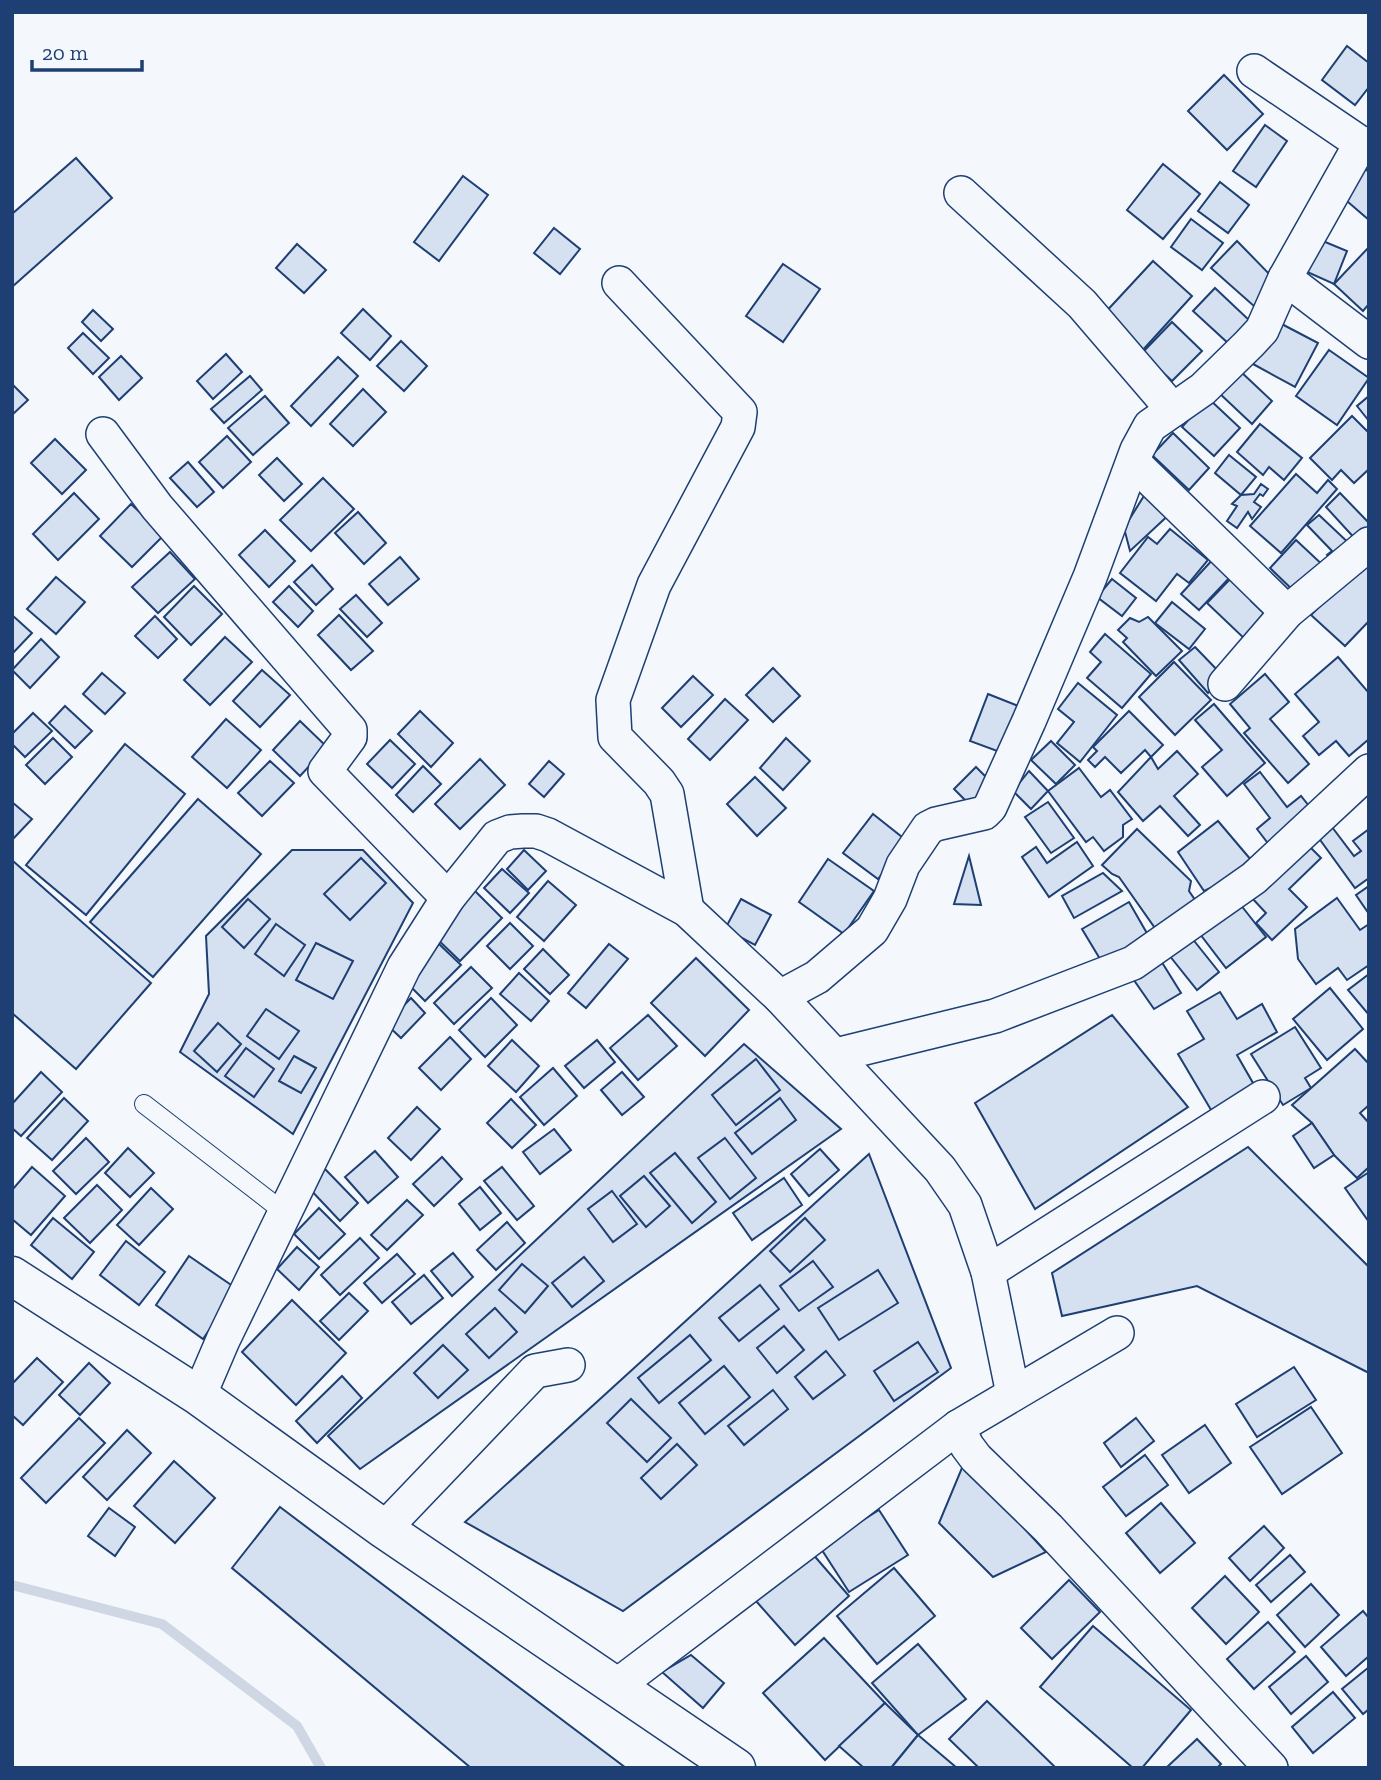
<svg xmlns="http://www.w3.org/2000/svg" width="1381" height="1780" viewBox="0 0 1381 1780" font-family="'Zilla Slab',serif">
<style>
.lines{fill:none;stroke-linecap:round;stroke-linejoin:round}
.stream{stroke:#cfd7e4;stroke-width:10}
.building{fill:#d5e0f0;stroke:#1d3f73;stroke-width:2}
.lane-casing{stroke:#1d3f73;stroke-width:20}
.street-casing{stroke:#1d3f73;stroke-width:36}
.secondary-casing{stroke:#1d3f73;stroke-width:41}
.lane{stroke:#f4f7fb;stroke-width:18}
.street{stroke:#f4f7fb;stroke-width:33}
.secondary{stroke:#f4f7fb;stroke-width:38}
</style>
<rect width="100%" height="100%" fill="#f4f7fb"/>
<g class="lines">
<!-- stream -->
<polyline class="stream" points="12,1585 162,1624 297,1726 321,1768"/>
</g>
<!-- building -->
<g class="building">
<polygon points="1347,46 1369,63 1369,87 1355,105 1322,80"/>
<polygon points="1224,75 1263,114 1227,150 1188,111"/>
<polygon points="1265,125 1287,141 1256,187 1233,171"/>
<polygon points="76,158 112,198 12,287 12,214"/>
<polygon points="1163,164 1200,194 1163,239 1127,210"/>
<polygon points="1365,169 1369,172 1369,220 1341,196"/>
<polygon points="463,176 488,195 439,261 414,242"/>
<polygon points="1220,182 1249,205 1228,233 1198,211"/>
<polygon points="1191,219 1223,243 1202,270 1171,247"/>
<polygon points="554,228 580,249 560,274 534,253"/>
<polygon points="1318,239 1347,251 1334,284 1305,271"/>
<polygon points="1237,241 1279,284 1255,307 1211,268"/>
<polygon points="297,244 326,270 304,293 276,268"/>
<polygon points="1369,247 1369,304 1363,311 1334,284"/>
<polygon points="1153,261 1192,296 1141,352 1102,316"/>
<polygon points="783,264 820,289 783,342 746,316"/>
<polygon points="1215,288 1250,321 1229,344 1193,311"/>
<polygon points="363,309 391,336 370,360 341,333"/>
<polygon points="93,310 113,329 101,341 82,322"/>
<polygon points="1276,321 1318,343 1295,387 1253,364"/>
<polygon points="1172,322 1202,351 1172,381 1142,353"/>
<polygon points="83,333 109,358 93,374 68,348"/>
<polygon points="401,341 427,366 404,391 377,366"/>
<polygon points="1329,350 1369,378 1337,425 1296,396"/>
<polygon points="226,354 242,372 213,399 197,381"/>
<polygon points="121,356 142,378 119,400 99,377"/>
<polygon points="338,357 358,376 311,426 291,406"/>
<polygon points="1239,370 1272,401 1252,424 1218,392"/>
<polygon points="250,376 262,390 224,423 211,409"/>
<polygon points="12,384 28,400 12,415"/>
<polygon points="363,389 386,412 353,446 330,424"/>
<polygon points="265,396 289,423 253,455 228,428"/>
<polygon points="1369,396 1369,421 1357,406"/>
<polygon points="1208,398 1240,428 1214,456 1182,427"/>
<polygon points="1352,416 1369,433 1369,469 1354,483 1341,470 1332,480 1310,458"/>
<polygon points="1260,424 1302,458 1284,480 1269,467 1263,475 1237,452"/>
<polygon points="1173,433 1209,468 1189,490 1152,455"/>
<polygon points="227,436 251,462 223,488 199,462"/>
<polygon points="55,439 86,470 62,494 31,463"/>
<polygon points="1229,455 1256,477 1241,495 1215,473"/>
<polygon points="277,458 302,484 284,501 259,475"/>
<polygon points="188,462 214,492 197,507 170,478"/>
<polygon points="1296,474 1317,493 1328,480 1337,489 1281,553 1250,526"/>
<polygon points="323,478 354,509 311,551 280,520"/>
<polygon points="1261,484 1268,489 1263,496 1260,494 1254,502 1261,507 1252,519 1248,512 1237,528 1227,521 1237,506 1232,504 1241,495 1254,494"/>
<polygon points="1147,491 1174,510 1130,551 1124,528"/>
<polygon points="74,493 99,519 58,560 33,534"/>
<polygon points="1340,493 1369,523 1369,534 1359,543 1326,507"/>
<polygon points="131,504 164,535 132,567 100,536"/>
<polygon points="358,512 386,543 364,564 335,533"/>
<polygon points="1319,515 1354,548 1337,567 1327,555 1332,551 1307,525"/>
<polygon points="1170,529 1208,560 1189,583 1177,574 1156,601 1120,573 1148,537 1157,544"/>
<polygon points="265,530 295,561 269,587 239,555"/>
<polygon points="1296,540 1327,569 1300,597 1270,568"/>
<polygon points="170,552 195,579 158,613 132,587"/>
<polygon points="400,557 419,579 388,605 369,584"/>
<polygon points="1215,557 1233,574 1199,610 1181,594"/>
<polygon points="1363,563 1369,570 1369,621 1345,646 1311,615"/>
<polygon points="312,565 333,589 316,605 294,582"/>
<polygon points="1237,572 1260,592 1251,601 1273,622 1249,643 1207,603"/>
<polygon points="56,577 85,602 56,634 27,609"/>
<polygon points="1112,579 1136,598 1122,616 1097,597"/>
<polygon points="194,586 222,614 191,645 164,617"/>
<polygon points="289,586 313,611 298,627 273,602"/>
<polygon points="356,595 382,623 367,637 340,609"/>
<polygon points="1172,602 1205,629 1189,649 1155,623"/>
<polygon points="12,615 32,633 12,654"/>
<polygon points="339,615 373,651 351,670 318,635"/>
<polygon points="155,616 177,639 158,658 135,636"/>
<polygon points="1148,617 1182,651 1156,676 1123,642 1127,638 1118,630 1130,618 1139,622"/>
<polygon points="1105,634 1151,674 1122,708 1087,678 1101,662 1090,652"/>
<polygon points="225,637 252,662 210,705 184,680"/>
<polygon points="41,639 59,657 30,688 12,670"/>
<polygon points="1195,647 1224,677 1208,693 1179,660"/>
<polygon points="1338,657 1369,693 1369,739 1349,756 1336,741 1319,755 1303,736 1319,722 1295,694"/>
<polygon points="1174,662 1211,700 1175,735 1139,697"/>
<polygon points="773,668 800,696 773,722 746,695"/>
<polygon points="262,670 290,695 260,727 233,701"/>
<polygon points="102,673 125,693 105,714 83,694"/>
<polygon points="1265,674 1289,702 1270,719 1309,764 1288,783 1244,733 1250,728 1230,704"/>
<polygon points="693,676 713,695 681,727 662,708"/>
<polygon points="1078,683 1117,715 1080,762 1057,743 1074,722 1058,709"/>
<polygon points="988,694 1026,709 1008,755 970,741"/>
<polygon points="725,699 748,720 710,760 688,739"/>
<polygon points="1214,704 1265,763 1227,796 1202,767 1222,750 1195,720"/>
<polygon points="65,706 92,731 75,748 49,723"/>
<polygon points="420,711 453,743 431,767 398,734"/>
<polygon points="1129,711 1163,745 1151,757 1145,750 1121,773 1105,757 1095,767 1088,760 1097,751 1093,747"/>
<polygon points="33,713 52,731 25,757 12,744 12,734"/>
<polygon points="226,719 261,750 227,788 192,757"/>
<polygon points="300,721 327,747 300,776 273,750"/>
<polygon points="53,738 72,757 45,784 26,765"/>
<polygon points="786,738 810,761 783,790 760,768"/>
<polygon points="390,740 415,764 392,788 367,764"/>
<polygon points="1051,741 1075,765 1056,784 1031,760"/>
<polygon points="125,744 185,794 86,915 26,865"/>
<polygon points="1177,751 1198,774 1174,796 1200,825 1188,836 1160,806 1143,821 1118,792 1151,757 1158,769"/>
<polygon points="480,759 505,785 460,829 435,804"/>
<polygon points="270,761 294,783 262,816 238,793"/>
<polygon points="549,761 564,774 544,797 529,784"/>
<polygon points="423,766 441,784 413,812 396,795"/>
<polygon points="976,767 996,787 974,809 954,789"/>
<polygon points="1079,768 1101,797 1110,790 1132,819 1123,825 1123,837 1104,851 1093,837 1086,842 1048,791"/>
<polygon points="1029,771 1048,791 1031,809 1013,791"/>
<polygon points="1260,772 1287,807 1301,796 1317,816 1273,850 1257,829 1270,818 1244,784"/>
<polygon points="755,777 786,808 757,836 727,804"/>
<polygon points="198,799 261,854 153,977 90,922"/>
<polygon points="12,802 32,819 12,840"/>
<polygon points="1048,802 1074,838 1051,853 1025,817"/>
<polygon points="873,814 907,841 878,879 843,853"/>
<polygon points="1218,821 1257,867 1204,891 1178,852"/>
<polygon points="1332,827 1354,856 1361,851 1353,841 1369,829 1369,878 1355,888 1318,837"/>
<polygon points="1137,829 1191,881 1189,891 1202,910 1162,938 1119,877 1112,874 1102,865"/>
<polygon points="1077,842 1093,866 1049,897 1022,857 1036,847 1047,863"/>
<polygon points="1307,844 1321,858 1289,889 1307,907 1272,940 1256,923 1266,913 1251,897"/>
<polygon points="292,850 363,850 413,903 293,1134 180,1052 209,994 206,936"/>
<polygon points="524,850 546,871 528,890 507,869"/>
<polygon points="969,856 981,905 954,904"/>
<polygon points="361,858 386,883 350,920 324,894"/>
<polygon points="828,859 874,891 844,934 799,902"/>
<polygon points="13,861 151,983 76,1069 12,1013"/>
<polygon points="502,869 529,893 510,913 484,888"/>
<polygon points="1103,873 1122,891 1074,918 1062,896"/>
<polygon points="548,881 576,905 544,941 517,917"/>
<polygon points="1369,886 1369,914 1356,895"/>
<polygon points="475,891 502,918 460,961 433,935"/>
<polygon points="1337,898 1360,930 1369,924 1369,965 1347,980 1338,968 1316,984 1298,959 1295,929"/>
<polygon points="248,899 270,919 244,948 222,927"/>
<polygon points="741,899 771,915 755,945 725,929"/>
<polygon points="1129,902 1152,942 1106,969 1082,929"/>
<polygon points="1240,904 1266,937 1226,968 1200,934"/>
<polygon points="510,923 533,946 510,969 487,946"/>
<polygon points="276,924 305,945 284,976 255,954"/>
<polygon points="1191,937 1219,972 1197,990 1169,955"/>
<polygon points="316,943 353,961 333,999 296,980"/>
<polygon points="439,944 461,965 425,1001 404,980"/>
<polygon points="609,944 628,959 586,1008 568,993"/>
<polygon points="543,949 569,975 550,994 524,969"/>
<polygon points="1158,956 1181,993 1154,1009 1129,973"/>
<polygon points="696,958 749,1010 705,1056 651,1003"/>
<polygon points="471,967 492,988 454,1024 434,1003"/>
<polygon points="519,973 549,1001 531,1021 500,994"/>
<polygon points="1369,974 1369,1015 1348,990"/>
<polygon points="1330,988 1363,1029 1327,1060 1293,1019"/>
<polygon points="1220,992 1237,1019 1262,1004 1277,1032 1237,1055 1257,1090 1214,1115 1178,1054 1204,1039 1187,1011"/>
<polygon points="411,998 425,1013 401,1038 386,1024"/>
<polygon points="491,998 517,1025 485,1057 459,1030"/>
<polygon points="266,1009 299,1031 279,1059 247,1036"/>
<polygon points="648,1015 677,1046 638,1080 610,1048"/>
<polygon points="1112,1015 1188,1107 1035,1209 975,1103"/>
<polygon points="218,1023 241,1044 217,1072 194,1051"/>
<polygon points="1295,1027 1321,1068 1305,1078 1311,1088 1283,1105 1251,1054"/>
<polygon points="450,1037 471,1059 441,1090 419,1068"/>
<polygon points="512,1040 539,1066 516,1092 488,1066"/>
<polygon points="597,1040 615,1062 584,1088 565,1066"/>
<polygon points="744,1044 841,1129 360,1469 328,1436"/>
<polygon points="246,1048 274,1069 254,1097 225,1076"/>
<polygon points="1355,1049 1369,1064 1369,1105 1360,1113 1369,1123 1369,1167 1357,1178 1334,1155 1312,1123 1292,1105"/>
<polygon points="294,1056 316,1068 301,1093 279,1081"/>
<polygon points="756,1059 780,1090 736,1125 712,1095"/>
<polygon points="553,1068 577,1096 544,1125 520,1097"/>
<polygon points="41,1072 62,1092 21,1136 12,1128 12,1104"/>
<polygon points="622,1072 644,1097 622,1115 601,1090"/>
<polygon points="64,1098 88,1121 52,1160 27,1138"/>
<polygon points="780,1098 796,1120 752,1154 735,1133"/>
<polygon points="511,1099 536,1125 512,1148 487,1123"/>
<polygon points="417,1107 440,1129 411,1160 388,1138"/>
<polygon points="1312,1123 1334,1155 1314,1168 1293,1136"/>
<polygon points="554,1129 571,1150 540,1174 523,1152"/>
<polygon points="86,1138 109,1162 76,1194 53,1171"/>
<polygon points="725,1138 756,1178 730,1199 698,1158"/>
<polygon points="1248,1147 1369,1267 1369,1373 1197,1286 1062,1316 1052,1273"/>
<polygon points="128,1148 154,1173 130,1197 105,1173"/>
<polygon points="820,1149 839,1170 809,1196 791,1174"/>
<polygon points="375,1151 398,1177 368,1203 345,1177"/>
<polygon points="675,1153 716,1202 692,1223 650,1173"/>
<polygon points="869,1154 951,1368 623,1611 465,1522"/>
<polygon points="442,1157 462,1179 434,1206 413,1184"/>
<polygon points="32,1167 65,1196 31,1235 12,1219 12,1190"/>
<polygon points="502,1167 534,1206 517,1220 484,1181"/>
<polygon points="325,1169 358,1203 340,1221 307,1186"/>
<polygon points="1369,1172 1369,1222 1345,1188"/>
<polygon points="644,1176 670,1206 646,1227 620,1196"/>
<polygon points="784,1178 802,1205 752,1240 733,1213"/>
<polygon points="97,1185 122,1210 90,1243 64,1218"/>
<polygon points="480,1187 501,1213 480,1230 459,1204"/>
<polygon points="151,1188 173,1209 139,1245 117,1225"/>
<polygon points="612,1191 637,1224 613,1242 588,1209"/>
<polygon points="407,1200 423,1215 387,1250 371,1235"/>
<polygon points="319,1208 345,1234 319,1259 294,1234"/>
<polygon points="53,1218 94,1252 72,1279 31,1245"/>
<polygon points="805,1218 825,1240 790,1272 770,1251"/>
<polygon points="507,1222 525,1243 496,1270 477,1250"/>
<polygon points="360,1238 379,1258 340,1295 321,1275"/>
<polygon points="126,1241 165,1272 139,1305 100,1275"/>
<polygon points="297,1247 319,1267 299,1290 277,1269"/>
<polygon points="453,1253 473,1277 452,1296 431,1271"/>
<polygon points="397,1254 415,1274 382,1303 364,1283"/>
<polygon points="189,1256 237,1289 203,1339 156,1305"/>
<polygon points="584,1257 604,1281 572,1307 552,1283"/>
<polygon points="813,1261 833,1287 799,1311 780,1286"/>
<polygon points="522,1264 548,1286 525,1313 499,1290"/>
<polygon points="878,1270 898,1303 839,1340 818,1308"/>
<polygon points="424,1275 443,1298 411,1324 392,1302"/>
<polygon points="760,1285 779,1309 739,1341 719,1318"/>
<polygon points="349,1293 368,1311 339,1340 320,1321"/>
<polygon points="292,1300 346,1353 296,1405 242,1352"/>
<polygon points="495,1308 517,1332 489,1358 466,1334"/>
<polygon points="784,1326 804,1350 777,1373 757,1348"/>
<polygon points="690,1335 711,1360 659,1403 638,1378"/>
<polygon points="918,1342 938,1372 894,1401 874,1371"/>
<polygon points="443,1345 468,1370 438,1398 414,1373"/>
<polygon points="826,1351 845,1375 813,1399 795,1377"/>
<polygon points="37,1358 63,1382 23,1425 12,1415 12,1384"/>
<polygon points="89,1363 110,1383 80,1415 59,1395"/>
<polygon points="724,1366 750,1397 705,1434 679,1403"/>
<polygon points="1294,1367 1316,1400 1257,1437 1236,1404"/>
<polygon points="342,1376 362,1398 317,1443 296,1421"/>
<polygon points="773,1390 788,1409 744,1445 728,1426"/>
<polygon points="631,1399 671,1438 647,1462 607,1423"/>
<polygon points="1311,1407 1342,1453 1282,1494 1250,1447"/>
<polygon points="79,1418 105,1443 46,1503 21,1478"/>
<polygon points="1136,1418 1154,1441 1121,1467 1104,1443"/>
<polygon points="1205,1425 1231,1463 1189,1493 1162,1455"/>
<polygon points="127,1430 151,1453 107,1500 83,1477"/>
<polygon points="677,1444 697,1465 661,1499 641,1478"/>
<polygon points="1145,1455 1168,1485 1126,1516 1103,1487"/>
<polygon points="174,1461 215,1498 175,1543 134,1506"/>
<polygon points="964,1463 1046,1552 993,1577 939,1523"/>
<polygon points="1161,1503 1195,1543 1160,1573 1126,1533"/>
<polygon points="280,1507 626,1768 471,1768 232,1568"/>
<polygon points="109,1508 135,1527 115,1556 88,1536"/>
<polygon points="879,1510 908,1555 849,1592 820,1547"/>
<polygon points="1264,1526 1284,1548 1250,1581 1229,1558"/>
<polygon points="811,1552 849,1596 795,1645 756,1601"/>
<polygon points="1290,1555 1305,1572 1271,1602 1256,1585"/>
<polygon points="894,1568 935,1616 877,1664 837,1616"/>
<polygon points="1225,1576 1259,1612 1226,1644 1192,1608"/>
<polygon points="1069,1580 1100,1612 1052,1659 1021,1628"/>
<polygon points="1311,1584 1339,1615 1305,1647 1277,1615"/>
<polygon points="1363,1611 1369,1618 1369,1656 1346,1676 1321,1647"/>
<polygon points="1268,1622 1295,1652 1254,1689 1227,1659"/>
<polygon points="1093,1626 1191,1710 1142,1768 1133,1768 1040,1687"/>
<polygon points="824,1638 885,1703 825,1760 763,1693"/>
<polygon points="918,1644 966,1699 918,1735 872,1683"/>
<polygon points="691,1655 724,1683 703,1708 662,1672"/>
<polygon points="1306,1656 1328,1682 1291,1714 1269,1687"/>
<polygon points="1369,1667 1369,1709 1363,1714 1342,1689"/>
<polygon points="1333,1692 1355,1718 1313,1753 1292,1727"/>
<polygon points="987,1701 1056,1768 979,1768 949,1739"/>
<polygon points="885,1703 918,1735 891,1768 864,1768 839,1746"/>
<polygon points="918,1735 957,1768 891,1768"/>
<polygon points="1197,1739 1221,1764 1217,1768 1166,1768"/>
</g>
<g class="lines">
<defs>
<polyline id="lane" points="144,1104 284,1212"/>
<g id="street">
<polyline points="1254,71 1369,149"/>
<polyline points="1361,143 1285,278 1369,342"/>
<polyline points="961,193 1082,304 1173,410"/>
<polyline points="619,283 740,412 738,427 654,585 613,700 615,737 659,782 667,794 687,910"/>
<polyline points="103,434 157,507 350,730 350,737 325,771 448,898"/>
<polyline points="1133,462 1287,612"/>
<polyline points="1225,684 1287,612 1369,544"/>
<polyline points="780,997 817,977 872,930 890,899 903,865 928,828 936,824 984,813 990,807 1029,721 1090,577 1137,450 1150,426 1203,389 1249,344 1262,330 1285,278"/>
<polyline points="836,1055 995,1016 1133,963 1254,878 1369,771"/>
<polyline points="988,1272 1263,1097"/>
<polyline points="199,1396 223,1340 404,967 448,898 497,837 510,832 523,831 536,831 548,835 687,910 780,997 940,1169 965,1205 988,1272 1013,1394"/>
<polyline points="958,1427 967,1446 976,1458 1048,1528 1271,1768"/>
<polyline points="384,1529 535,1371 568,1365"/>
<polyline points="615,1687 958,1427 1117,1333"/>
</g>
<polyline id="secondary" points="12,1276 199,1396 384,1529 736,1768"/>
</defs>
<!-- lane casing -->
<use href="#lane" class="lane-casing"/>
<!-- street casing -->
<use href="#street" class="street-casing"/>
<!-- secondary casing -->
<use href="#secondary" class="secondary-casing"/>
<!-- lane -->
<use href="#lane" class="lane"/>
<!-- street -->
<use href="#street" class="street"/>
<!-- secondary -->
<use href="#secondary" class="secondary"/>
</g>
<!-- border -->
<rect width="1381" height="1780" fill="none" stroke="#1d3f73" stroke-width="28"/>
<!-- scale -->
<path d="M32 60v10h110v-10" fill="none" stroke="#1d3f73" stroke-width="3.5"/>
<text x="42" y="60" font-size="21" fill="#1d3f73" stroke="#f4f7fb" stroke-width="5" paint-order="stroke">20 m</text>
</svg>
